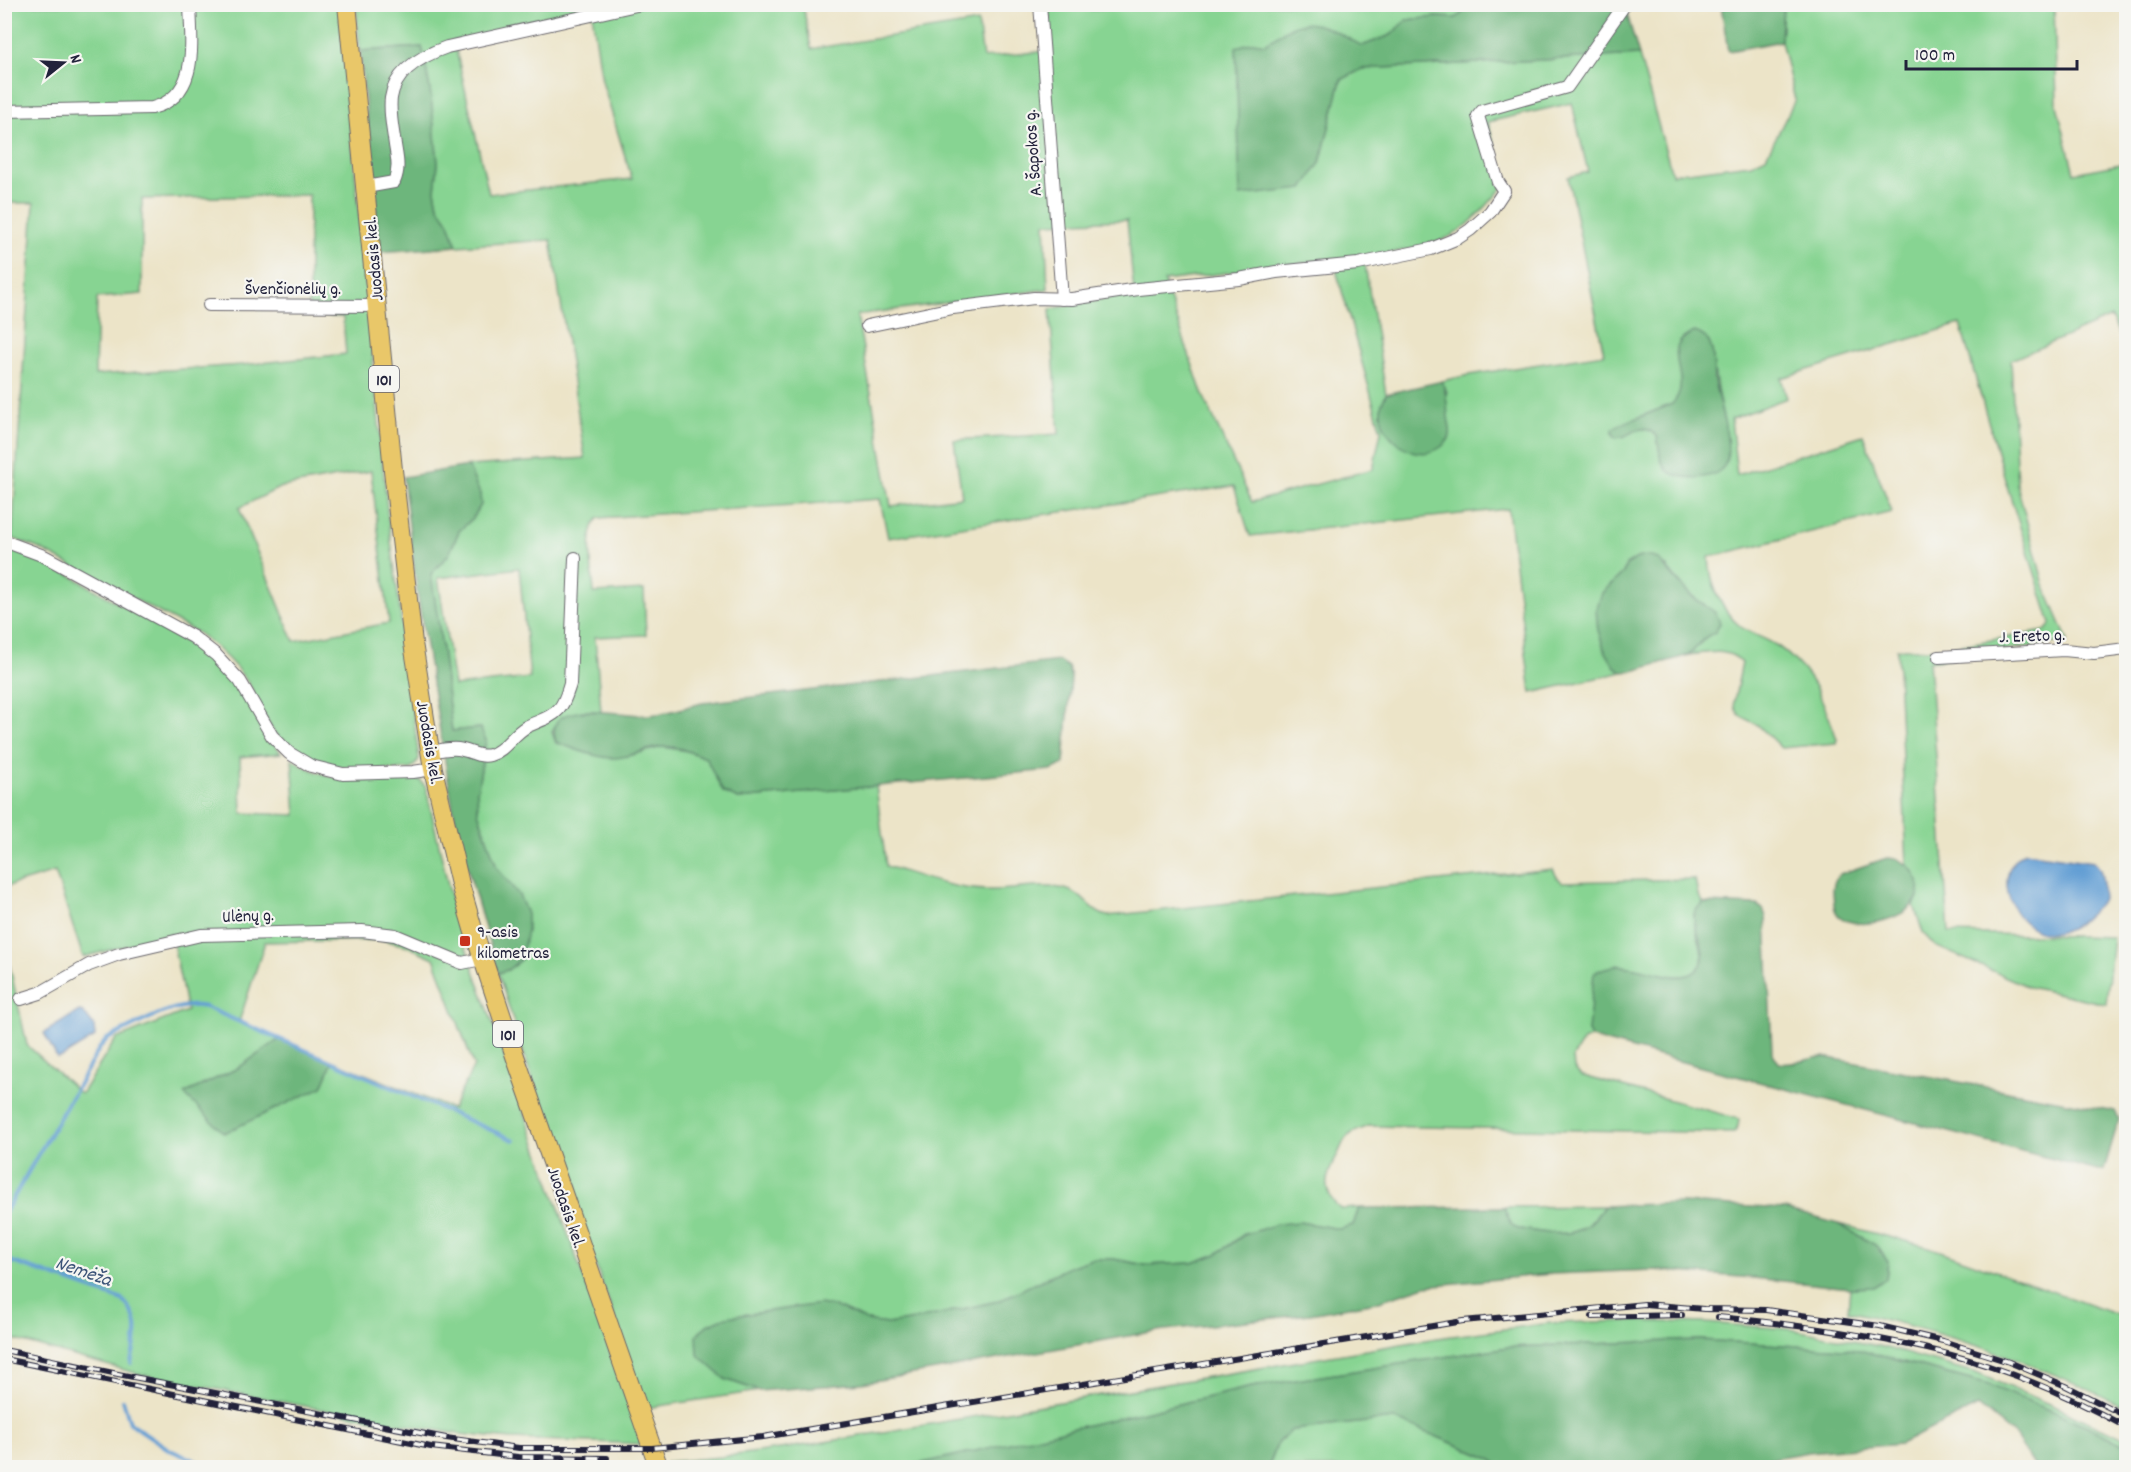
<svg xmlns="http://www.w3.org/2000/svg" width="2131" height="1472" viewBox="0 0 2131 1472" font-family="Dekko,sans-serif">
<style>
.green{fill:#87d492;stroke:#547b66;stroke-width:1.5;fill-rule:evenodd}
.forest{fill:#6db67c;stroke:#486c5c;stroke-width:1.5}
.water{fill:#649fd4;stroke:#436088;stroke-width:1.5}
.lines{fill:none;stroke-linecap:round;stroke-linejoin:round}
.stream{stroke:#649fd4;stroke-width:4}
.minor-casing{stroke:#69666c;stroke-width:14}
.primary-casing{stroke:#69666c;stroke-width:20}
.minor{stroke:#fff;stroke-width:12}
.primary{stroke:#e9c769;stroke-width:18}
.rail-casing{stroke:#22223b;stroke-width:6}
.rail{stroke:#f6f6f2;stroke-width:4;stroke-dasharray:11;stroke-linecap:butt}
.poi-dot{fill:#c8321e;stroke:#f6f6f2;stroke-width:2}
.labels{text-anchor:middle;stroke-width:4.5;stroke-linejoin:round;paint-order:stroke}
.shield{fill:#f6f6f2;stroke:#626272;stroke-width:1.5}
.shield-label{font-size:16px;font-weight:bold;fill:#22223b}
.street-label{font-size:18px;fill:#22223b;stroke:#f6f6f2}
.poi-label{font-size:18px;fill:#22223b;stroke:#f6f6f2;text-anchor:start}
.water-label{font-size:20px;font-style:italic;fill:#3c5478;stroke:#f6f6f2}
</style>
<rect width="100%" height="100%" fill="#f6f6f2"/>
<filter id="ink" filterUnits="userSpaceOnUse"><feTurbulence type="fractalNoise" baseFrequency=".0167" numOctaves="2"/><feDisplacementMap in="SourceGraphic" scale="12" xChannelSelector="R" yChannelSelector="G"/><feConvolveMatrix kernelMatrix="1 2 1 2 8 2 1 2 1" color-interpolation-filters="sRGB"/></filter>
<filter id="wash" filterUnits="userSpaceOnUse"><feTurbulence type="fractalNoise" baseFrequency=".008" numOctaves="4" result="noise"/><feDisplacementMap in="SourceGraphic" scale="24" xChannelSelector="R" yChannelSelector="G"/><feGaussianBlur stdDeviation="1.35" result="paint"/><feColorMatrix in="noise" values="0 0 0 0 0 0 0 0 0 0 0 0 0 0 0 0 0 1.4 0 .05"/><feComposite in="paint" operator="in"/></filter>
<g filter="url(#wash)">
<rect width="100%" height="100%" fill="#ece4c8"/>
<!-- green -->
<g class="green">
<path d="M1177,4l292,1 -2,4 -11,9 -19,-1 -30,3 -16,15 -29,11 -21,-11 -76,9 -12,-2 67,121 21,-83 21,-11 277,-14 33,119 79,-10 15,-7 29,-57 -14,-59 2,-36h271l3,100 17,68 52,-10v184h-1l-14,-30 -100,43 6,125 27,100 24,56 -139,20 20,272 164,4 -7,67 -77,-17 -94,-41 -12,-13 -9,-28c9,-16 3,-28 -7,-41l-10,-215h41l107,-18 6,-7 -45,-141 -46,-159 -179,54 6,20 -56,21 6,56 126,-40 29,77 -183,45c1,26 11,53 32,70 10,7 23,11 33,17 8,4 15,11 22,18 21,20 31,49 41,77l-1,4 -55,5 -23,-23 -18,-9 -5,-8 -1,-6 8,-39c-12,-16 -35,-10 -53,-8l17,-18 9,-5 5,-9c-18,-19 -38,-35 -54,-57l-40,-1 -3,8 -9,9v84l9,6 -92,21 -23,-184 -258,27 -16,-50 -346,52 -8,-39 -281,19c-15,11 -6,56 -5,75l50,-3 2,45 -51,2 6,74h-20l-25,13 -4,8 4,11 71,13 36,-9 24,4 19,7 17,34 15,7 138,-13 10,80c33,10 65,23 100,24 25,1 54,-7 79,-1 18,4 25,23 42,27l446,-47 4,8 5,5 133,-3 3,16 6,8c-5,3 -11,8 -10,15 0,18 27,59 -16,58 -19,0 -43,-8 -61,-11l-29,66 3,7 -8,3 -10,16 1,11 6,7 159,44 -1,8 -4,6 -365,-7c-7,3 -16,5 -22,11 -4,4 -6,11 -9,17 -12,21 -19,37 3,55l18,-1 -6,17 -13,4 -41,-7 -55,12 -27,20 -24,9 -48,2 -31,-6h-22l-25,9 -69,33 -89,20 -22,3 -20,-3 -28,-13 -114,71 34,12 -113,17 -96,-273 -52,-162 17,-8 -10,-87 -8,-10 -19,-56 -1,-20 9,-52 -6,-12 -28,3 -11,-91 -10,-66 18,-20 10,-23 14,-13 7,-24 -12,-28 117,-8 -34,-218 -94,6 -8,-23 -11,-17 -3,-16 3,-27 -8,-74 -8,-42 -62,4 -4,-46h447l8,44 167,-27 5,36 69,-8 -4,-45h38l5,5zM592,13l10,68 30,98 -143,15 -35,-153zM1572,103l16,69 -20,5 36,177 -135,21 -27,6 5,11 -32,60c-25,-12 -42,-29 -29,-58l-22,-136c28,-6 71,-10 95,-27 18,-12 31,-30 46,-46l-17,-63zM1127,220l7,73 -84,16 9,125 -105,6 8,57 -71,9 -34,-191 191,-26 -3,-66zM1333,259l48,172 -8,38 -121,33 -50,-109 -38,-112zM1695,332l17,17c2,36 13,70 15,106l-66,6 -4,-25c-13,-12 -20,-8 -34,1l-6,-11 56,-22c23,-25 -16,-58 22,-72zM519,568l11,110 -76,8 -16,-108z"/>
<path d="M4,5h335l49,513 31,241 -4,6 -5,4c-44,4 -109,1 -137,-38 -10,-14 -15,-31 -23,-45 -14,-22 -32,-38 -52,-53l-158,-84 -28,-11 22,-335h-29zM309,195v121l34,1 3,37 -104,11 -147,10 2,-77 45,-4v-95zM371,471l18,152 -95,18 -55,-133 42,-21z"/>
<path d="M5,546l51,21 152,88 19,17 54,81 -41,4 2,56 54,2 -4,-56c39,27 78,21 124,20l5,2 5,7 30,132 187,524 -132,-5 -52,-5 -82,-14 -238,-46 -134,-37 -1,-397 23,105 54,49 35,-55 71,-28 -16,-77 -88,23 -28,-85 -50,15zM383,940l24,6 27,12 40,108 -22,43 -119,-48 -11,26 -138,7 54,-26 42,-29 -41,-17 26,-80z"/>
<path d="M1604,1206c-24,38 -48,27 -86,23l-7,-5 -7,-17z"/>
<path d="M1838,1224l91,23 197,71v90c-87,-46 -182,-76 -278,-97l2,-23 23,-1 13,-8 2,-17 -11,-16z"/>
<polygon points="1630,1321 1706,1323 1790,1329 1883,1347 1976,1373 2049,1404 2126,1439 2126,1446 2083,1424 1989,1385 1859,1350 1700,1340 1509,1347 1252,1387 906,1467 669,1468 667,1462 721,1457 801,1446 1437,1338 1551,1323"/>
<polygon points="1394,1419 1491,1459 1499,1467 1268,1468 1278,1442 1292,1430"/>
</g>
<!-- forest -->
<g class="forest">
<path d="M1624,4l15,51 -277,14 -21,11 -21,83 -17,26 -63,7 -4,-149 17,-5 12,2c9,-6 18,-13 28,-18 21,-10 51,10 69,20l29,-11 16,-15 30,-3 19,1 11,-9 2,-4z"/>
<polygon points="1721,5 1783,5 1781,41 1728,51"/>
<polygon points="422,47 430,89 438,163 435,190 438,206 449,223 457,246 380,252 360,51"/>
<path d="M1695,332c9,3 14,7 16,15 4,10 2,22 3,33 4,24 19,59 12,82 -6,19 -45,19 -58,9 -9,-7 -8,-25 -11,-35 -18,-16 -22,0 -41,2l-3,-4v-5l4,-3 55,-22c25,-26 -18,-57 23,-72z"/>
<path d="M1442,381c5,12 5,23 6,36 1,6 3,14 2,19 -1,4 -5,8 -9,11 -25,18 -64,-10 -60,-40 0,-4 4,-9 5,-13z"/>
<polygon points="468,466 480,494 481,505 473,518 459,531 449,554 431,574 441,640 452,731 480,728 486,740 477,792 478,812 497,868 519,895 527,914 527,931 521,959 508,970 498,973 460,842 453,809 418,598 403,477"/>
<polygon points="1647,556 1658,559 1691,596 1716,613 1720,623 1715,632 1706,637 1689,655 1633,671 1623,672 1614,666 1604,649 1598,630 1596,610 1602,593 1623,573 1626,565 1637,558"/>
<path d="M1059,661l9,6 3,11 -7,86 -13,6 -313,29 -15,-7 -17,-34c-13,-5 -30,-13 -45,-11 -18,2 -33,12 -51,11 -19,-2 -37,-9 -54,-16 -16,-48 71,-25 92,-27 18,-1 37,-8 54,-12z"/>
<path d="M1887,858c14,1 23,6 29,19 23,42 -81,65 -82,27 -1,-12 -3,-22 6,-30z"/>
<path d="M1704,903l53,2 6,4 3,8 6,135 7,11c17,3 29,-6 45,-6l291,54 4,8 -15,51 -6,1 -507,-133 -3,-7 6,-58c33,-21 74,14 99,0 22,-13 1,-39 1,-56 0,-6 5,-11 10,-14z"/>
<polygon points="280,1039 333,1061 322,1087 224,1133 184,1094 238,1068"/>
<path d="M1683,1203l102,6 53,15 39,22 11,16 -2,17 -13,8 -23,1 -97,-10 -99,-8 -104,4 -125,12 -49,16 -66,12 -153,17 -295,52 -103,8 -34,-12 -27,-24 -1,-20 10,-10 19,-8 94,-13 19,4 28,13 20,3 22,-3 89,-20 69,-33 25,-9h22l31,6 48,-2 24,-9 27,-19 33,-11 22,-2 41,7 13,-4 6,-17 145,-1 7,17 7,5c38,4 62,15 86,-23z"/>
<polygon points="1700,1340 1859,1350 1989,1385 2083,1424 2126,1446 2126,1467 2035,1467 2016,1437 1978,1406 1900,1444 1808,1452 1745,1463 1718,1462 1709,1467 1499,1467 1491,1459 1394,1419 1292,1430 1278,1442 1268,1467 906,1467 1252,1387 1509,1347"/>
</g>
<!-- water -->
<g class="water">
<path d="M2025,852l69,10c6,5 7,9 8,16 4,21 -1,26 -16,39 -6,5 -11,11 -19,13 -31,12 -57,-14 -60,-44 -1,-14 5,-28 18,-34z"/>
<polygon points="79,1011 83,1012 94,1026 95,1037 62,1057 57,1058 44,1033"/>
</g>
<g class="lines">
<!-- stream -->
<g class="stream">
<path d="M4,1214l95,-165 8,-10c28,-13 68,-39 98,-32l309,133"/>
<path d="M4,1259l119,41c20,23 13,35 8,63"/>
<polyline points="123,1400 130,1423 170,1450 212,1468"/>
</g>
</g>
</g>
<g filter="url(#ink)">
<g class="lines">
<defs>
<g id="minor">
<polyline points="1040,4 1062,299"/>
<path d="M4,111l148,-3c48,-12 39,-66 38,-104"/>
<path d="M366,187l28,-5c6,-13 3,-24 1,-37 -2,-15 -6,-32 -4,-47 4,-28 33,-43 56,-51l194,-43"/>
<polyline points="209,305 377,306"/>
<polyline points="867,326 953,308 1034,298 1072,299 1138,289 1239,279 1276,272 1358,264 1431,249 1458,238 1470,230 1490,212 1504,191 1498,182 1478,116 1482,111 1567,87 1625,4"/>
<polyline points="4,541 44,556 193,637 216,655 240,681 272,736 289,753 311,766 343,774 413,772 433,769"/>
<polyline points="1939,657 2064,650 2094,653 2126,649"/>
<path d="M431,752c9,-2 18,-4 27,-3 11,1 21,9 32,6 15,-4 23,-21 36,-28 11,-6 24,-8 33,-18 6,-7 8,-16 11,-25l5,-126"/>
<polyline points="21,999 40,993 89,965 119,954 201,935 362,931 395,935 462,963 482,959"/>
</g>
<polyline id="primary" points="347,4 393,470 413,643 433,769 460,884 473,929 515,1056 659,1468"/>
</defs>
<!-- minor casing -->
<use href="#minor" class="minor-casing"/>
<!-- primary casing -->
<use href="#primary" class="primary-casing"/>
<!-- minor -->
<use href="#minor" class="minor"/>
<!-- primary -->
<use href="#primary" class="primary"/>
<defs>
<g id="rail">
<polyline points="1592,1317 1682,1315"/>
<path d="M1718,1317c74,7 149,17 222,35 65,16 128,43 186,75"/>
<polyline points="4,1350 118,1374 446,1438 519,1448 652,1448 763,1437 1463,1321 1645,1304 1704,1309 1766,1310 1880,1326 1943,1341 2009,1362 2066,1386 2126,1416"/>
<polyline points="4,1359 431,1447 518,1457 607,1458"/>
</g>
</defs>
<!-- rail casing -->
<use href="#rail" class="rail-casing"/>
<!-- rail -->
<use href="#rail" class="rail"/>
</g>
</g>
<!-- markers -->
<rect class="poi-dot" x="459" y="935" width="12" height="12" rx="3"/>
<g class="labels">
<!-- shield labels -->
<g class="shield">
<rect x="369" y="366" width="30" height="26" rx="4.5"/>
<rect x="493" y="1021" width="30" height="26" rx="4.5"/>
</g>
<g class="shield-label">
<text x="384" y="385">101</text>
<text x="508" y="1040">101</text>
</g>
<!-- street labels -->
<g class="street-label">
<text transform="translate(1032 153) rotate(-94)" y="6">A. Šapokos g.</text>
<text transform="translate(373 259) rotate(-95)" y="6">Juodasis kel.</text>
<text x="293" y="294">Švenčionėlių g.</text>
<text transform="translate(2032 635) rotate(-2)" y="6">J. Ereto g.</text>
<text transform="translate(430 742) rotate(80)" y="6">Juodasis kel.</text>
<text transform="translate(248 915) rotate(-2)" y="6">Ulėnų g.</text>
<text transform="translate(567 1207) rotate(71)" y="6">Juodasis kel.</text>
</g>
<!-- poi labels -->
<g class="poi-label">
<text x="477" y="937">9-asis<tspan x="477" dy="21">kilometras</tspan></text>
</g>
<!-- water labels -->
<g class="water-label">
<text transform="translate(84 1270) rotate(19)" y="7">Nemėža</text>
</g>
</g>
<!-- margin -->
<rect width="2131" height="1472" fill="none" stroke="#f6f6f2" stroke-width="24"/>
<!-- north arrow -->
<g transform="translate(63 63) rotate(72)" stroke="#f6f6f2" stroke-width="4.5" paint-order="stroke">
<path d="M0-4.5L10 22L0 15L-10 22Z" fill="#22223b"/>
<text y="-9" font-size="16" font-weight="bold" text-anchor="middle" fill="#22223b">N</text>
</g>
<!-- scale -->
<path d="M1906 60v9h171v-9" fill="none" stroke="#22223b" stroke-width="3"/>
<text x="1915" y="60" font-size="18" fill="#22223b" stroke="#f6f6f2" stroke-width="4.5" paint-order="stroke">100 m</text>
</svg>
